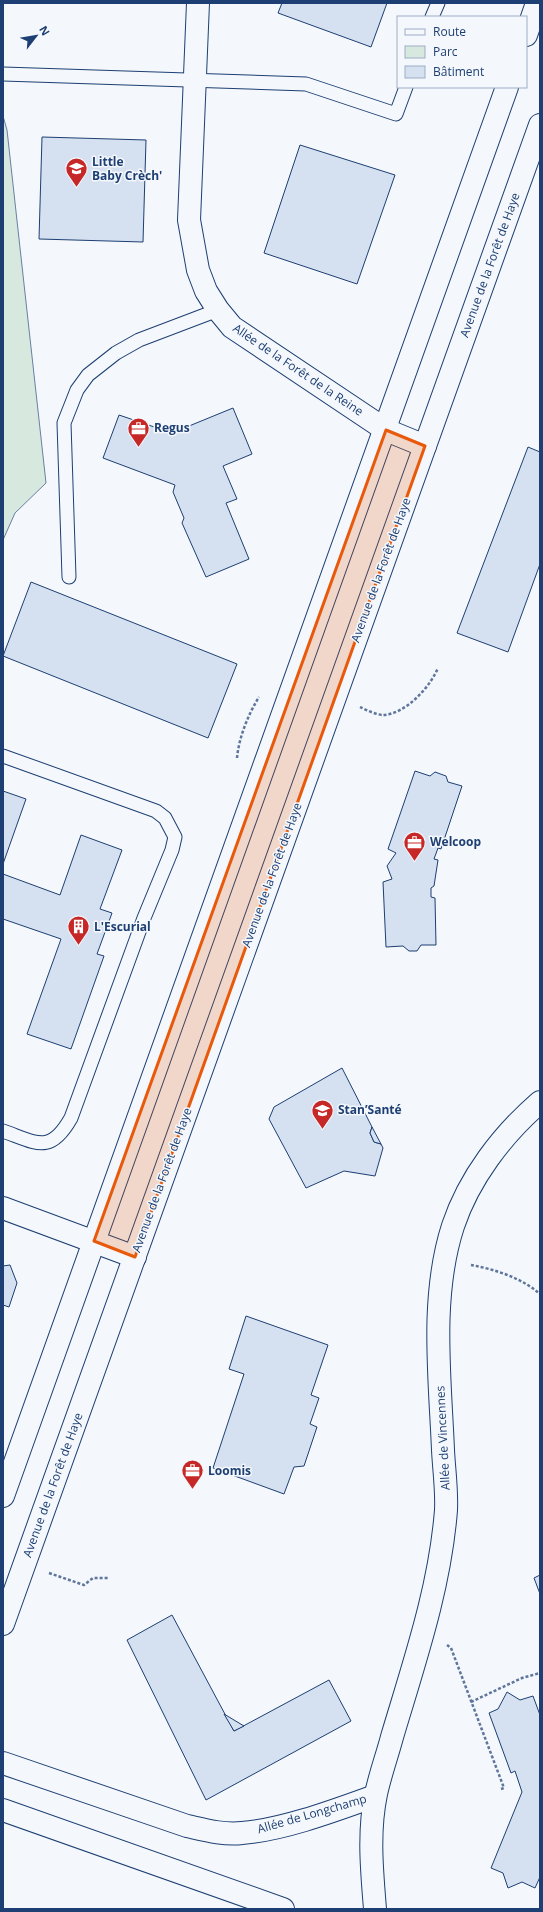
<svg xmlns="http://www.w3.org/2000/svg" width="543" height="1912" viewBox="0 0 543 1912" font-family="'Open Sans',sans-serif">
<style>
.green{fill:#d7e8df;stroke:#687fa3}
.building{fill:#d5e0f0;stroke:#1d3f73}
.lines{fill:none;stroke-linecap:round;stroke-linejoin:round}
.lane-casing{stroke:#1d3f73;stroke-width:15}
.street-casing{stroke:#1d3f73;stroke-width:24}
.secondary-casing{stroke:#1d3f73;stroke-width:24}
.path{stroke:#5e769c;stroke-width:2.5;stroke-dasharray:3 2;stroke-linecap:butt}
.lane{stroke:#f4f7fb;stroke-width:13}
.street{stroke:#f4f7fb;stroke-width:22}
.secondary{stroke:#f4f7fb;stroke-width:22}
.marked{fill:#e8590c;fill-opacity:0.2;stroke:#e8590c;stroke-width:3;stroke-linejoin:round}
.labels{text-anchor:middle;stroke-width:3;stroke-linejoin:round;paint-order:stroke}
.poi-label{font-size:12px;font-weight:bold;fill:#1d3f73;stroke:#f4f7fb;text-anchor:start}
.street-label{font-size:12px;fill:#1d3f73;stroke:#f4f7fb}
</style>
<rect width="100%" height="100%" fill="#f4f7fb"/>
<!-- green -->
<polygon class="green" points="3,116 7,130 46,483 15,513 3,540"/>
<!-- building -->
<g class="building">
<polygon points="282,3 387,3 371,47 278,13"/>
<polygon points="42,137 146,140 143,242 39,239"/>
<polygon points="300,145 395,175 357,284 264,253"/>
<polygon points="233,408 252,454 223,466 237,499 226,503 249,559 206,577 182,523 184,518 173,492 175,485 103,458 119,415 172,433"/>
<polygon points="528,447 540,452 540,564 508,652 457,633"/>
<polygon points="31,582 237,664 208,738 3,656"/>
<polygon points="415,771 430,776 435,772 446,776 448,782 462,786 441,849 438,848 434,859 438,860 434,886 431,888 431,897 435,898 436,945 421,945 417,951 409,951 403,946 386,947 383,882 392,879 387,866 396,853 388,849"/>
<polygon points="3,791 26,799 3,864"/>
<polygon points="81,835 122,850 100,909 112,913 97,954 104,956 71,1049 27,1034 61,939 3,919 3,874 60,895"/>
<polygon points="342,1068 372,1127 370,1133 374,1142 381,1144 383,1148 375,1176 344,1171 306,1188 269,1119 274,1107"/>
<polygon points="372,1127 381,1144 374,1142 370,1133"/>
<polygon points="10,1265 17,1283 9,1307 3,1305 3,1266"/>
<polygon points="246,1316 328,1345 311,1395 319,1398 310,1424 317,1427 304,1466 294,1467 284,1494 213,1468 244,1374 229,1369"/>
<polygon points="540,1575 540,1594 534,1578"/>
<polygon points="172,1615 234,1731 329,1680 351,1721 206,1800 127,1640"/>
<polygon points="507,1692 520,1700 533,1696 540,1715 540,1877 535,1888 522,1882 508,1888 503,1873 491,1868 522,1792 515,1771 511,1773 489,1713 498,1709"/>
<polygon points="224,1714 244,1726 234,1731"/>
</g>
<g class="lines">
<defs>
<g id="lane">
<polyline points="432,17 438,3"/>
<polyline points="3,74 306,84 396,114 406,87"/>
<polyline points="69,577 64,423 77,390 88,375 116,353 139,340 218,310"/>
<path d="M3,756l153,55 9,7 10,19 -3,13 -28,68 -73,200c-21,37 -34,25 -68,13"/>
</g>
<g id="street">
<polyline points="198,3 189,220 198,270 206,291 218,310 232,327 386,430 425,446"/>
<polyline points="3,1208 135,1257"/>
<path d="M3,1763l184,63c18,4 36,9 55,7 41,-3 94,-23 133,-37"/>
<polyline points="3,1810 283,1909"/>
<path d="M375,1909c-3,-37 -7,-77 1,-115 4,-19 11,-38 16,-57 22,-74 48,-149 54,-227 1,-20 -2,-40 -3,-60 -3,-73 -13,-153 10,-224 16,-48 49,-91 87,-124"/>
</g>
<g id="secondary">
<polyline points="526,35 537,3"/>
<polyline points="3,1496 507,87"/>
<polyline points="3,1624 540,125"/>
</g>
</defs>
<!-- lane casing -->
<use href="#lane" class="lane-casing"/>
<!-- street casing -->
<use href="#street" class="street-casing"/>
<!-- secondary casing -->
<use href="#secondary" class="secondary-casing"/>
<!-- path -->
<g class="path">
<path d="M360,707c6,3 17,8 23,8 23,-1 47,-28 55,-47"/>
<path d="M237,758c2,-21 11,-43 22,-61"/>
<path d="M471,1265c23,4 51,13 69,29"/>
<polyline points="49,1573 84,1585 93,1578 109,1578"/>
<polyline points="447,1645 451,1648 504,1788 501,1789"/>
<polyline points="471,1702 522,1678 540,1673"/>
</g>
<!-- lane -->
<use href="#lane" class="lane"/>
<!-- street -->
<use href="#street" class="street"/>
<!-- secondary -->
<use href="#secondary" class="secondary"/>
</g>
<!-- marked area -->
<path class="marked" d="M386,430l39,16 -290,811 -41,-16z"/>
<!-- icons -->
<defs>
<symbol id="school-pin" viewBox="-11 -11 22 30"><path d="M0 17L-7.5 6A9.5 9.5 0 1 1 7.5 6Z" fill="#c62828" stroke="#f4f7fb"/><path d="M0-5L7-2L0 1L-7-2ZM-4 1L0 2.5L4 1V4Q0 6-4 4Z" fill="#fff"/></symbol>
<symbol id="office-pin" viewBox="-11 -11 22 30"><path d="M0 17L-7.5 6A9.5 9.5 0 1 1 7.5 6Z" fill="#c62828" stroke="#f4f7fb"/><path d="M-6-3h4V-5.5h4V-3h4V5H-6ZM-1-4.5V-3h2v-1.5ZM-6 0V1H6V0Z" fill="#fff"/></symbol>
<symbol id="building-pin" viewBox="-11 -11 22 30"><path d="M0 17L-7.5 6A9.5 9.5 0 1 1 7.5 6Z" fill="#c62828" stroke="#f4f7fb"/><path d="M-4-6H4V6H1V3H-1V6H-4ZM-2.5-4.3h1.7v1.8h-1.7ZM.8-4.3h1.7v1.8H.8ZM-2.5-1h1.7V.8h-1.7ZM.8-1h1.7V.8H.8Z" fill="#fff"/></symbol>
<symbol id="university-pin" viewBox="-11 -11 22 30"><path d="M0 17L-7.5 6A9.5 9.5 0 1 1 7.5 6Z" fill="#c62828" stroke="#f4f7fb"/><path d="M0-5L7-2L0 1L-7-2ZM-4 1L0 2.5L4 1V4Q0 6-4 4Z" fill="#fff"/></symbol>
</defs>
<g fill-rule="evenodd">
<use href="#school-pin" x="64" y="156" width="25" height="34"/>
<use href="#office-pin" x="126" y="416" width="25" height="34"/>
<use href="#office-pin" x="402" y="830" width="25" height="34"/>
<use href="#building-pin" x="66" y="914" width="25" height="34"/>
<use href="#university-pin" x="310" y="1098" width="25" height="34"/>
<use href="#office-pin" x="180" y="1458" width="25" height="34"/>
</g>
<g class="labels">
<!-- poi labels -->
<g class="poi-label">
<text x="92" y="166">Little<tspan x="92" dy="14">Baby Crèch'</tspan></text>
<text x="154" y="432">Regus</text>
<text x="430" y="846">Welcoop</text>
<text x="94" y="931">L'Escurial</text>
<text x="338" y="1114">Stan’Santé</text>
<text x="208" y="1475">Loomis</text>
</g>
<!-- street labels -->
<g class="street-label">
<text transform="translate(490 265) rotate(-70)" y="4">Avenue de la Forêt de Haye</text>
<text transform="translate(298 370) rotate(34)" y="4">Allée de la Forêt de la Reine</text>
<text transform="translate(381 570) rotate(-70)" y="4">Avenue de la Forêt de Haye</text>
<text transform="translate(272 875) rotate(-70)" y="4">Avenue de la Forêt de Haye</text>
<text transform="translate(162 1180) rotate(-70)" y="4">Avenue de la Forêt de Haye</text>
<text transform="translate(443 1438) rotate(-93)" y="4">Allée de Vincennes</text>
<text transform="translate(53 1485) rotate(-70)" y="4">Avenue de la Forêt de Haye</text>
<text transform="translate(312 1814) rotate(-16)" y="4">Allée de Longchamp</text>
</g>
</g>
<!-- border -->
<rect width="543" height="1912" fill="none" stroke="#1d3f73" stroke-width="8"/>
<!-- legend -->
<rect x="397" y="16" width="130" height="72" fill="#f4f7fb" stroke="#9eadc5"/>
<rect x="405" y="29" width="20" height="6" fill="#f4f7fb" stroke="#9eadc5"/>
<text x="433" y="36" font-size="12" fill="#1d3f73">Route</text>
<rect x="405" y="46" width="20" height="12" fill="#d7e8df" stroke="#9eadc5"/>
<text x="433" y="56" font-size="12" fill="#1d3f73">Parc</text>
<rect x="405" y="66" width="20" height="12" fill="#d5e0f0" stroke="#9eadc5"/>
<text x="433" y="76" font-size="12" fill="#1d3f73">Bâtiment</text>
<!-- north arrow -->
<g transform="translate(36 36) rotate(59)" stroke="#f4f7fb" stroke-width="3" paint-order="stroke">
<path d="M0-3L7 15L0 10L-7 15Z" fill="#1d3f73"/>
<text y="-6" font-size="11" font-weight="bold" text-anchor="middle" fill="#1d3f73">N</text>
</g>
</svg>
